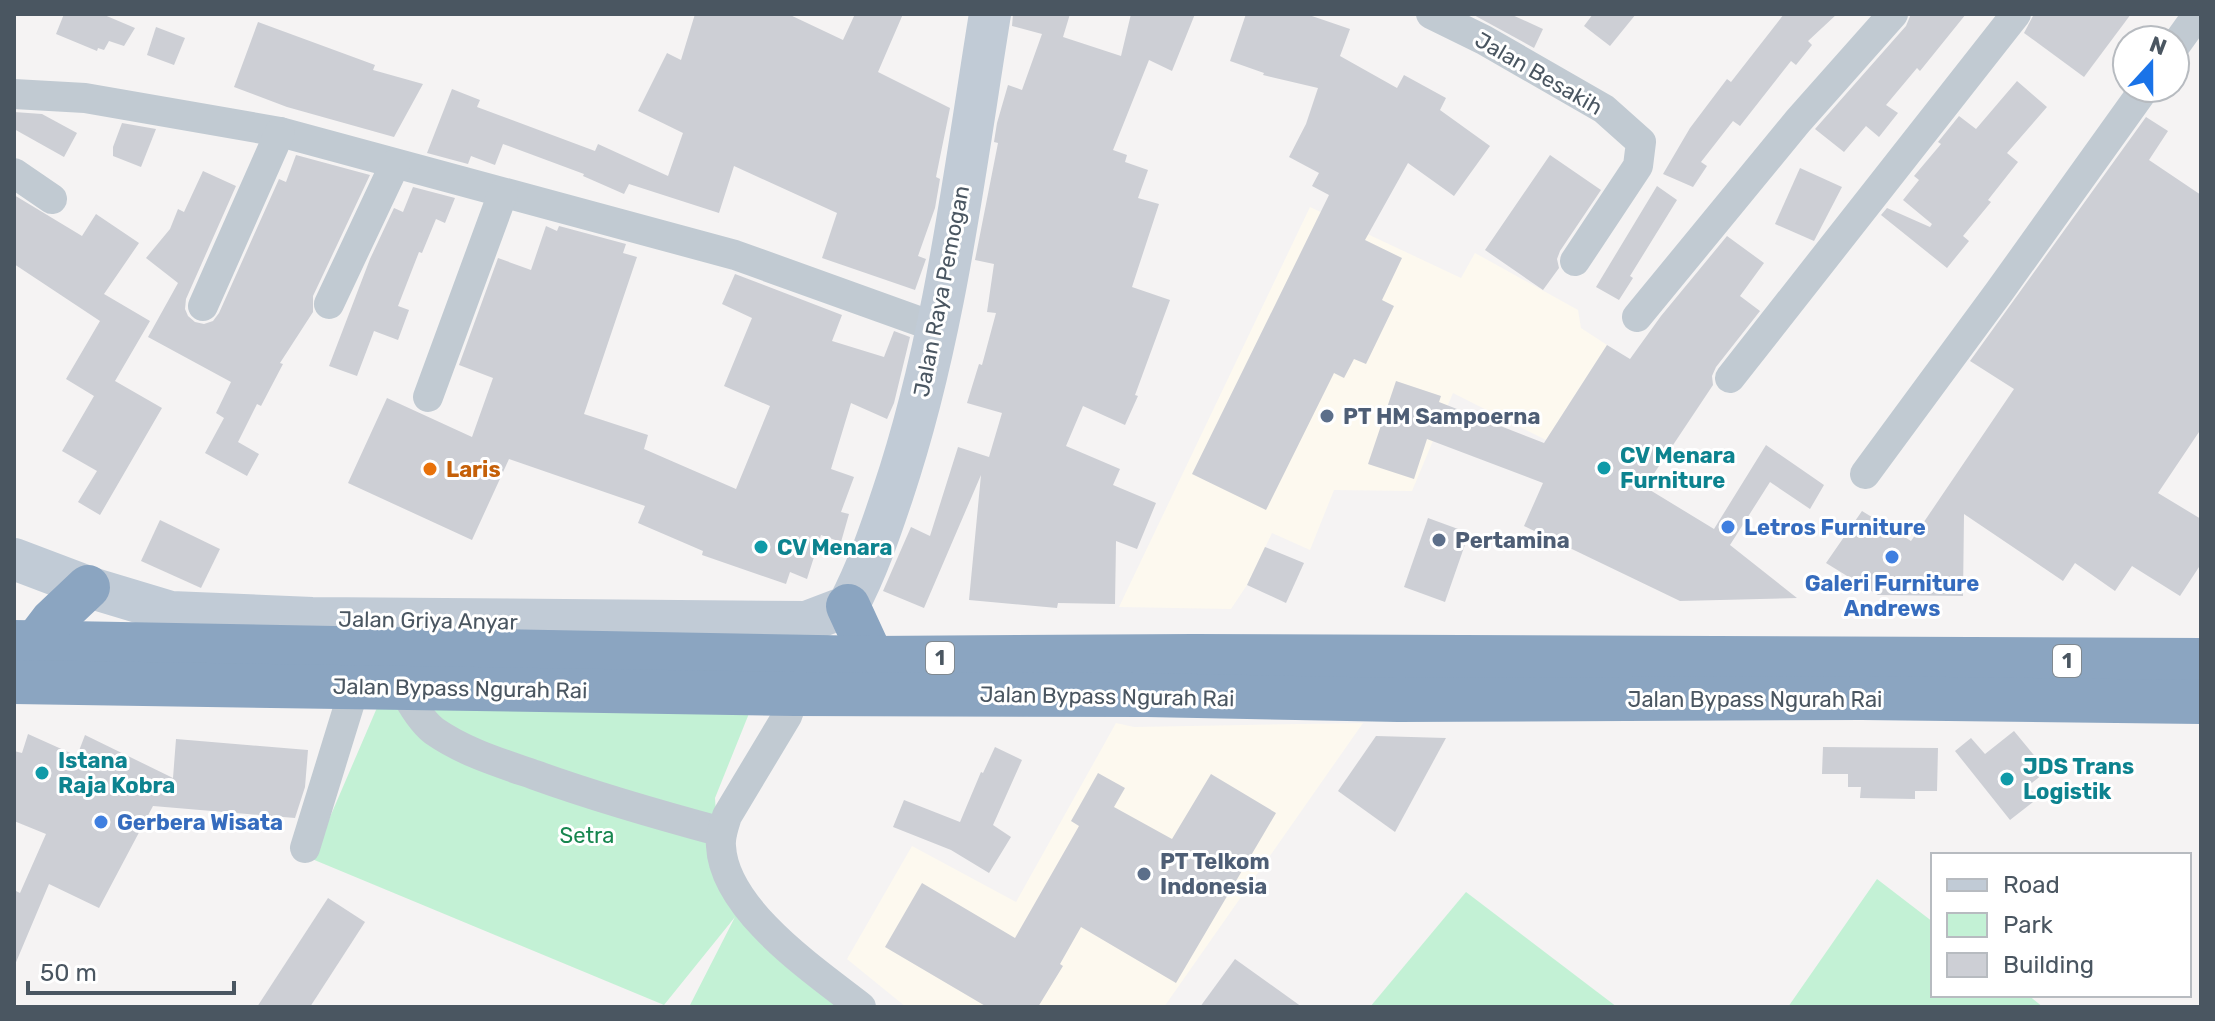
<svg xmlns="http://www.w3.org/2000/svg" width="2215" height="1021" viewBox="0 0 2215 1021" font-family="Rubik,sans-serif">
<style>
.commercial{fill:#fdf9ef}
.green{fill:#c3f1d5}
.building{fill:#cdcfd5}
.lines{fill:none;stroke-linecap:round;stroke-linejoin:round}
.street{stroke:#c1cad2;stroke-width:30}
.secondary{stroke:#c1cbd6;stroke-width:42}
.highway{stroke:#8ba5c1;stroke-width:44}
.service-dot{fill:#5c6f8a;stroke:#fff;stroke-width:3}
.culture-dot{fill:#0f9aa8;stroke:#fff;stroke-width:3}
.food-dot{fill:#e8710a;stroke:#fff;stroke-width:3}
.shop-dot{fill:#3f7fe0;stroke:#fff;stroke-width:3}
.labels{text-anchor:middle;stroke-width:6;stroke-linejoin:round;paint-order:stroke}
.shield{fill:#fff;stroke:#808990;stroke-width:2}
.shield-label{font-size:20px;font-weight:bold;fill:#4a5661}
.street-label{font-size:22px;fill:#4a5661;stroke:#fff}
.service-label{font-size:22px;font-weight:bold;fill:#4e5e75;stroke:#fff;text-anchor:start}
.culture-label{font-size:22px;font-weight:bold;fill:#0d838f;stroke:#fff;text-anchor:start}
.food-label{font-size:22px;font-weight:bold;fill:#c56008;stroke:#fff;text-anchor:start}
.shop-label{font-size:22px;font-weight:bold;fill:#366cbe;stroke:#fff;text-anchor:start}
.park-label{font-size:22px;fill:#17864f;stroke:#fff}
</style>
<rect width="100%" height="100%" fill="#f5f3f3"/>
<!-- commercial -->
<g class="commercial">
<polygon points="1310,207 1461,278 1475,253 1578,310 1581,328 1607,345 1546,440 1453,393 1412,491 1334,490 1310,550 1272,533 1247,585 1231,609 1119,607"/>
<polygon points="1116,723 1134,727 1363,723 1164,1007 906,1007 847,959 912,846 1016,902"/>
</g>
<!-- green -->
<g class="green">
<polygon points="379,703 750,711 715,798 718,849 738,912 857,1007 689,1007 735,917 664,1005 312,859"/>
<polygon points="1877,879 1933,922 1933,995 2028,995 2043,1007 1788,1007"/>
<polygon points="1466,892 1617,1007 1370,1007"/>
</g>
<!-- building -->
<g class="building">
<polygon points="64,14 102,14 135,28 124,46 109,41 104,50 98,48 97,51 56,34"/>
<polygon points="695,14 788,14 843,40 855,14 903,14 878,72 950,108 936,177 940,179 935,208 918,256 926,259 915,290 822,258 837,213 734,166 719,213 629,184 624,194 583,176 584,174 503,144 495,165 471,156 468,164 427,153 452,89 480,100 477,107 595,151 598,144 668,176 683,133 638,111 667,53 681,60"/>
<polygon points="1013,14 1070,14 1063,37 1121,56 1131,14 1195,14 1172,71 1149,60 1113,150 1127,155 1125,162 1148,170 1138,198 1159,204 1132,287 1170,300 1135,395 1138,396 1125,425 1083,406 1066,446 1120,469 1113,485 1156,503 1137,549 1116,541 1115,604 1058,603 1057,608 969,600 981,475 924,608 883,591 911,527 930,536 958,447 989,457 1002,413 967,403 979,364 982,365 996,313 987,312 994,264 975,260 998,143 994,142 997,123 1008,85 1022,90 1042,34 1012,26"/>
<polygon points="1246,14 1306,14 1350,29 1340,56 1397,88 1404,75 1446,98 1440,110 1490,146 1454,196 1408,163 1365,240 1402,258 1382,300 1394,306 1366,364 1354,359 1344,378 1334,373 1266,510 1192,474 1329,195 1312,186 1319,173 1289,157 1306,124 1318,88 1263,75 1264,73 1230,61"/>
<polygon points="1472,14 1510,14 1543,29 1534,48"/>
<polygon points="1593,14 1636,14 1610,46 1584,26"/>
<polygon points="1784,14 1837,14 1808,41 1812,45 1796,65 1791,61 1740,126 1733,121 1701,162 1707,166 1693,187 1663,174 1690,128 1727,79 1731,82"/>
<polygon points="1911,14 1966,14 1920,71 1917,68 1886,105 1898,113 1879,137 1866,126 1844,152 1815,129 1906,26"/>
<polygon points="2034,14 2131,14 2084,77 2024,33"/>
<polygon points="258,22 375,65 373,70 423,84 394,137 287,107 234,87"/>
<polygon points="156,27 185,38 174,65 147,55"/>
<polygon points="2017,81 2047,107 2007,153 2018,162 1988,200 1991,202 1963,236 1969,241 1947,268 1881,215 1887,208 1930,227 1932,224 1903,200 1919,180 1914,176 1941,144 1938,142 1959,116 1976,129"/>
<polygon points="14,112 42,114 77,133 64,157 14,129"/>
<polygon points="2146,117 2168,131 2149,160 2201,195 2201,429 2158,493 2201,519 2201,564 2180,596 2132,566 2115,591 2075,563 2063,581 1964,514 1963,596 1878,595 1826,563 1862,511 1911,541 2014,389 1970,361"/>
<polygon points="122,123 156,129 141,167 113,156 113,147"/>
<polygon points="296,155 370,175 313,296 313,312 280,363 283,364 261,406 257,404 238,442 259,454 247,476 205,453 224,418 216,413 231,382 148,337 178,283 146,258 170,229 178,209 184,212 203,171 236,186 186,299 185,309 188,316 195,322 204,324 213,321 219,313 279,179 286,182"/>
<polygon points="1550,155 1601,190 1560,251 1557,259 1559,268 1543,290 1485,250"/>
<polygon points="1800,168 1842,187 1814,241 1775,224"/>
<polygon points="1657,186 1677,200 1630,276 1633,278 1619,300 1596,287"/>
<polygon points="413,187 455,198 445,223 436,219 422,253 419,252 398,306 409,310 398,340 374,331 357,376 329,366 370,259 394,208 403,212"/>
<polygon points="14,195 82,236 96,214 139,243 104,294 150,321 115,381 162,408 100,515 78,502 97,471 62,451 94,396 66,379 100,321 14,264"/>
<polygon points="546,226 557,231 559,226 626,244 623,253 637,257 584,414 648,435 644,449 736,489 770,406 724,386 752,318 722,304 735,274 842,315 832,341 884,357 894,331 910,337 894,403 887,419 851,403 831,469 854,477 841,512 849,514 841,542 821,535 807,579 790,572 786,584 702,555 703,551 638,523 645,506 509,459 472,540 348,483 387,398 472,437 493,378 459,365 498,258 531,270"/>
<polygon points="1727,236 1764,263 1740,296 1760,311 1716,367 1712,376 1713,385 1645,487 1714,529 1766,445 1824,485 1810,509 1770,482 1730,545 1797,598 1680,601 1524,526 1543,483 1427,439 1414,479 1368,464 1396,381 1441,396 1439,402 1544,443 1607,345 1630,359 1661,316"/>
<polygon points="1428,518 1469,533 1445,602 1404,587"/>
<polygon points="160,520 220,549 201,588 141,561"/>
<polygon points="1265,547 1304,563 1286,603 1247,585"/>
<polygon points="2014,731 2047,771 2028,786 2038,798 2010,820 1955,751 1971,738 1985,754"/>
<polygon points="28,734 77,756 85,735 173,778 176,739 308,750 305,787 295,818 153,806 99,908 49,884 14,967 14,890 20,893 46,834 14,821 14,751 22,753"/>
<polygon points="1376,736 1446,738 1395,832 1338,791"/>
<polygon points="995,747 1022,760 993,825 1011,837 989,873 951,850 893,827 904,800 960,822 981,772 983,773"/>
<polygon points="1823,747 1938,748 1937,791 1915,791 1915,799 1860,798 1861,787 1848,787 1848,774 1822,774"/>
<polygon points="1098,773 1125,788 1114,807 1172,839 1211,774 1276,813 1176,983 1081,927 1060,964 1063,966 1038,1007 987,1007 885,947 922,883 1015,938 1079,826 1071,821"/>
<polygon points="328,898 365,922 310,1007 257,1007"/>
<polygon points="1235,959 1302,1007 1200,1007"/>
</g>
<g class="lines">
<!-- street -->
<g class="street">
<polyline points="1431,14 1484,40 1604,109 1641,142 1638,166 1575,261"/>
<polyline points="2175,46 2198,14"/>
<polyline points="14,94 85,98 280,132 735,255 938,328"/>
<polyline points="14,173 52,199"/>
<polyline points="329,304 395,164"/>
<polyline points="203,306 280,132"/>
<polyline points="1637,317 1798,121 1893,14"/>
<polyline points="1730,378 2016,14"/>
<polyline points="428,397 503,193"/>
<polyline points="1865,474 1999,292 2145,88"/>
<path d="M402,686c8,16 18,34 32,45 30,21 66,32 101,44 61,22 124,40 187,57"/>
<path d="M795,694l-8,22 -60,100c-3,10 -7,20 -6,30 3,64 94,125 140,161"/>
<polyline points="305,848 355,686"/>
</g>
<!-- secondary -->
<path class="secondary" d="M14,559l74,28 83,25 141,6 494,4 42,-16c19,-36 32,-74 45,-113 52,-155 71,-319 97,-479"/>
<!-- highway -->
<g class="highway">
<polyline points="848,606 872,658"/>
<polyline points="14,642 872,658 1193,656 2201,660"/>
<polyline points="36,663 36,642 52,621 88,587"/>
<polyline points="14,682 795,694 1147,695 1398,700 1862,698 2201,702"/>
</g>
</g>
<!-- markers -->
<g class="service-dot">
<circle cx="1327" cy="416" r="8"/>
<circle cx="1439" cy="540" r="8"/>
<circle cx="1144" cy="874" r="8"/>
</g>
<g class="culture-dot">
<circle cx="1604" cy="468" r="8"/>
<circle cx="761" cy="547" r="8"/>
<circle cx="42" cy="773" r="8"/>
<circle cx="2007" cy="779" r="8"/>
</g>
<circle class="food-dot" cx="430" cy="469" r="8"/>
<g class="shop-dot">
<circle cx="1728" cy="527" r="8"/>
<circle cx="1892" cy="557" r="8"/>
<circle cx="101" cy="822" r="8"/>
</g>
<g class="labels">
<!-- shield labels -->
<g class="shield">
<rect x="926" y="642" width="28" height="32" rx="6"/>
<rect x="2053" y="645" width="28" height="32" rx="6"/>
</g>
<g class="shield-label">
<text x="940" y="665">1</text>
<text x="2067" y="668">1</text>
</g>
<!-- street labels -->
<g class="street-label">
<text transform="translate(1539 73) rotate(30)" y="8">Jalan Besakih</text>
<text transform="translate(941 291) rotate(-79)" y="8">Jalan Raya Pemogan</text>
<text transform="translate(428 620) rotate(1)" y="8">Jalan Griya Anyar</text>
<text transform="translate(460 688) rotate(1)" y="8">Jalan Bypass Ngurah Rai</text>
<text transform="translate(1107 696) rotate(1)" y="8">Jalan Bypass Ngurah Rai</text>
<text x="1755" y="707">Jalan Bypass Ngurah Rai</text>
</g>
<!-- service labels -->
<g class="service-label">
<text x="1343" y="424">PT HM Sampoerna</text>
<text x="1455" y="548">Pertamina</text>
<text x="1160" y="869">PT Telkom<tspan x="1160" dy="25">Indonesia</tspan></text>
</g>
<!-- culture labels -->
<g class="culture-label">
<text x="1620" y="463">CV Menara<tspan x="1620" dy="25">Furniture</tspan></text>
<text x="777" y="555">CV Menara</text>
<text x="58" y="768">Istana<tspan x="58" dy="25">Raja Kobra</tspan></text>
<text x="2023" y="774">JDS Trans<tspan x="2023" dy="25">Logistik</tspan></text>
</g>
<!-- food labels -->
<g class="food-label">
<text x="446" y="477">Laris</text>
</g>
<!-- shop labels -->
<g class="shop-label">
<text x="1744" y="535">Letros Furniture</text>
<text x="1892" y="591" text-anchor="middle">Galeri Furniture<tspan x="1892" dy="25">Andrews</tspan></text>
<text x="117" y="830">Gerbera Wisata</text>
</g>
<!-- park labels -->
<g class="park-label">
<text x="587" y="843">Setra</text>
</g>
</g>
<!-- border -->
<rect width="2215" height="1021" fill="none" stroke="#4a5661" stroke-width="32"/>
<!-- legend -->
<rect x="1931" y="853" width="260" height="144" fill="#ffffff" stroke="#b7bbc0" stroke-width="2"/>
<rect x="1947" y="879" width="40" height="12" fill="#c1cbd6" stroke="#b7bbc0" stroke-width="2"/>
<text x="2003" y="893" font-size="24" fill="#4a5661">Road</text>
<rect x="1947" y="913" width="40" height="24" fill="#c3f1d5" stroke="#b7bbc0" stroke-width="2"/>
<text x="2003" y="933" font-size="24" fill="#4a5661">Park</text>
<rect x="1947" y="953" width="40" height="24" fill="#cdcfd5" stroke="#b7bbc0" stroke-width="2"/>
<text x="2003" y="973" font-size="24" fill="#4a5661">Building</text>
<!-- north arrow -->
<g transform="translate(2151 64) rotate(21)"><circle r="38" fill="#ffffff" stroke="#b7bbc0" stroke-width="2"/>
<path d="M0-6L14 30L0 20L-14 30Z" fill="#1a73e8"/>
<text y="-12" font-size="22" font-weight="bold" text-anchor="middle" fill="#4a5661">N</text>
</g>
<!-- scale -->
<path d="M28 981v12h206v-12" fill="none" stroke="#4a5661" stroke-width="4"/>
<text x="40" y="981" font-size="24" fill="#4a5661" stroke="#ffffff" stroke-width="6" paint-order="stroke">50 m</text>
</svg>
